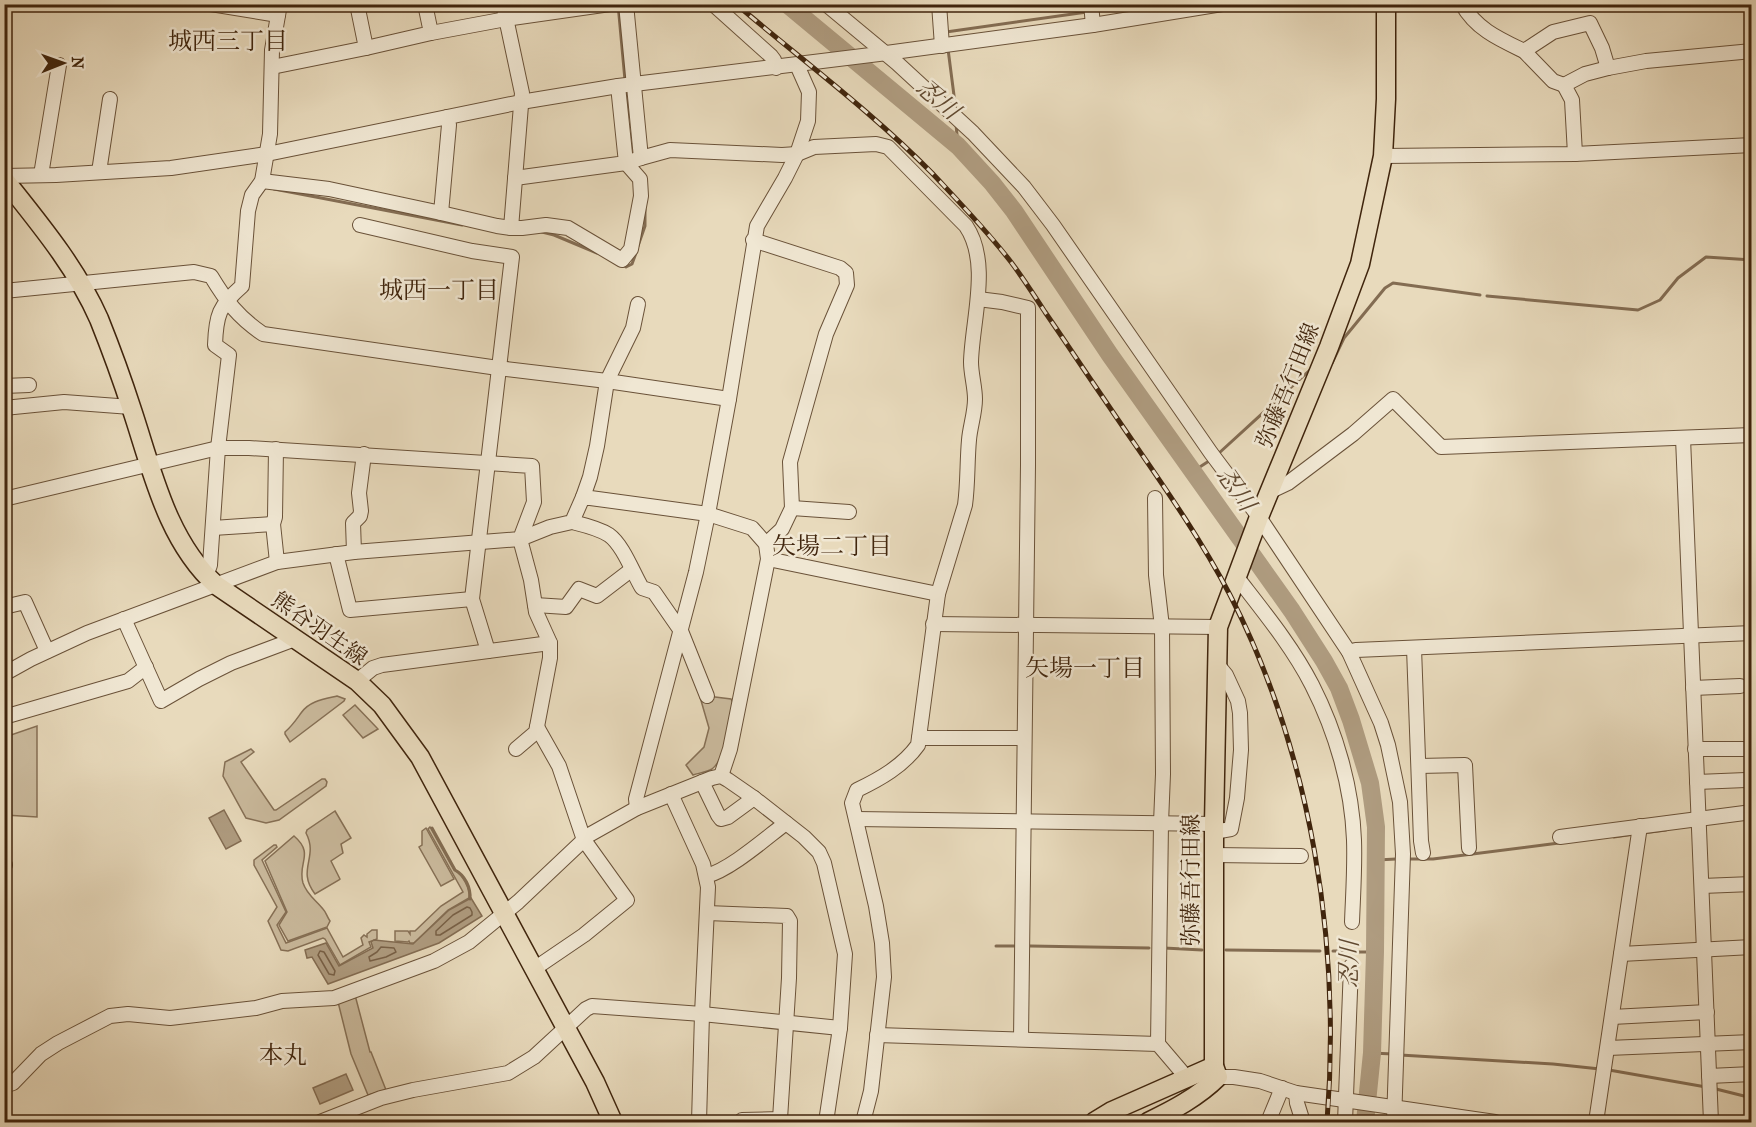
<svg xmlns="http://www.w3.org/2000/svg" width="1756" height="1127" viewBox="0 0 1756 1127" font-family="'IM FELL French Canon','Noto Serif JP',serif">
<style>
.green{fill:#cbbb9e;stroke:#867056;stroke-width:1.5}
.water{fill:#af9c80;stroke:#836c52;stroke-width:1.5}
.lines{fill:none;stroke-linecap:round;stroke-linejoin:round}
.shore{stroke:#786046;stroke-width:1.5}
.stream{stroke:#836c52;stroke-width:3}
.river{stroke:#af9c80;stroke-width:18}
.minor-casing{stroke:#6a5239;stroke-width:16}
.major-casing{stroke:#40250d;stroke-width:21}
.minor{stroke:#f0e7d3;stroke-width:14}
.major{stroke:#e8dabc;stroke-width:18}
.rail-casing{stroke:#40250d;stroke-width:5}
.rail{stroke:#f0e7d3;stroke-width:3;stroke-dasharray:9;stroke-linecap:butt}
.labels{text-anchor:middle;stroke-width:5;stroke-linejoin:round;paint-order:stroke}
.street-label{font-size:22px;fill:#40250d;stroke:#f0e7d3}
.neighbourhood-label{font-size:24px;fill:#40250d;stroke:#f0e7d3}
.water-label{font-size:24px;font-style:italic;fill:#614930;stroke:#f0e7d3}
</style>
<rect width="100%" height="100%" fill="#e8dabc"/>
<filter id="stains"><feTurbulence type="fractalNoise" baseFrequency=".00333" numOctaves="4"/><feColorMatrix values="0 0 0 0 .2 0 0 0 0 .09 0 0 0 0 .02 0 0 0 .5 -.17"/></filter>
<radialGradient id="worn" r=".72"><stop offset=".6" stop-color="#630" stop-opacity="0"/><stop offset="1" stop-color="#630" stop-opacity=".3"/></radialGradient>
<!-- green -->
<g class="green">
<path d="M337,696l8,3 -1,2 -54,41 -5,-8v-2c7,-6 11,-12 16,-19 8,-12 23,-14 36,-17z"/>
<path d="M707,696l24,3 2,4c-3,16 -7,56 -21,66 -5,3 -13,4 -19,6l-7,-10 18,-18 5,-19 -9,-31z"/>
<polygon points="355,705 378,729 363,738 343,715"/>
<polygon points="37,726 37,817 5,815 5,737"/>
<polygon points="251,749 254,752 241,762 274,810 276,810 322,779 325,779 327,782 326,786 279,820 266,823 246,818 223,776 225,762"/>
<path d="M335,811l16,27 -10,6 2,9 -12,8 9,18 -1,1 -24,14c-19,-25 4,-36 -9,-61l1,-3z"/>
<path d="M430,827l24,43c9,5 16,18 15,28l-21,12 -34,33h-4l-1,-2 -1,1 -13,-1v-10h13l2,3v-3h5l26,-25 22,-14 -35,-63z"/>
<polygon points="426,828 454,879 441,886 419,847 422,845 422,831"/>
<path d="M294,836c21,18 3,27 9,47 4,12 13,17 20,26 3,3 4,8 7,12l-3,6 -39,14 -9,-16 8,-13 -22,-51z"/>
<polygon points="274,845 276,845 277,847 262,860 286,912 277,925 286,943 327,928 343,957 363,945 361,938 364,935 367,937 367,934 372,930 377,930 377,939 369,942 371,947 340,965 325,939 323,938 288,951 281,950 268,921 277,907 254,865 254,860"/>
<polygon points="355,995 370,1052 371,1052 386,1090 368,1095 351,1054 338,1002"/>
</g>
<!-- water -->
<g class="water">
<polygon points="224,810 241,841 226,849 209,818"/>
<polygon points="471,898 482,916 439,943 328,984 312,957 307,958 305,950 326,943 339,966 373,948 371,942 374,940 413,944 449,910"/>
<polygon points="346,1074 353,1090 320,1104 313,1088"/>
</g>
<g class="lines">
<!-- shore -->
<g class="shore">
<polygon points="467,907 470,908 472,912 472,915 440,935 436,935 436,931 453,915"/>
<polygon points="381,947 394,948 396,952 386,957 370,961 369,957 377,952"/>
<polygon points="320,951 324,952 335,971 334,975 329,974 318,955"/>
</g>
<!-- stream -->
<g class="stream">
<polyline points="618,4 625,80"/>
<polyline points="1096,11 1139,4"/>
<polyline points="947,34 946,32 1087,12"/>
<polyline points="948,49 956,111"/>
<polyline points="625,89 628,116"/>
<polyline points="956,124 958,146"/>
<polyline points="274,189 462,225"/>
<polyline points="542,232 554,235 597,253"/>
<polyline points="638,246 645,226 645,209"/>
<polyline points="622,265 626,267 632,264 636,253"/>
<polyline points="1487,296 1638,310 1660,300 1678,278 1706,257 1752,260"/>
<polyline points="1332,363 1344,338 1385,288 1393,283 1480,295"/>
<polyline points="1218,454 1311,369"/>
<polyline points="1192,472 1209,461"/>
<path d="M432,828l23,42c10,5 16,18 15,29"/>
<polyline points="1643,833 1666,830"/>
<polyline points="1614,837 1634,834"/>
<polyline points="1408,859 1433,859 1559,843"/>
<polyline points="1377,860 1396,859"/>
<polyline points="996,946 1014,946"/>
<polyline points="1030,946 1149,948"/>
<polyline points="1164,948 1202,950"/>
<polyline points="1226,950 1320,951"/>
<polyline points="1333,951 1342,951"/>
<polyline points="1359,952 1375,952"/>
<polyline points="1372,1053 1393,1054"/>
<polyline points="1400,1055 1553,1064 1600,1069"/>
<polyline points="1609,1070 1706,1087"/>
<polyline points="1712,1088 1752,1098"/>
</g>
<!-- river -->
<polyline class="river" points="787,4 958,146 992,183 1014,211 1110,355 1292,611 1324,661 1339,688 1351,720 1370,783 1376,827 1375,952 1372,1053 1365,1122"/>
<defs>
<g id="minor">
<polyline points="211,4 278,15"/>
<path d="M626,4l15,154 29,-8 112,5 15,-1 17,-7 62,-3 12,3 78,79c25,37 6,94 5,136 0,12 4,25 4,37 0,14 -5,28 -6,41 -2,22 -1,44 -4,65l-27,89 -20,151c-15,21 -38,34 -61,45l-5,13 24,103 6,37 2,34 -13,114 -8,31"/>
<polyline points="713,4 771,56 774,60 776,68"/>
<polyline points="826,4 897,63 973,133 1024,187 1053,225 1211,453 1259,517 1349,652 1381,723 1388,745 1400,802 1403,854 1394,1122"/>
<polyline points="939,4 942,46"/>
<polyline points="1091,4 1093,25"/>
<path d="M1462,4c14,25 37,35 62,47l29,-19 37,-9 12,25 6,20"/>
<polyline points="431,33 506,19 610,4"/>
<polyline points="366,48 431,33 425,4"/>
<polyline points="1524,51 1553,81 1564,85"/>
<polyline points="272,67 366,48 357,4"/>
<polyline points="1575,154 1572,100 1564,85 1585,74 1608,68 1646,61 1752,51"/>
<polyline points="1383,156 1575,154 1752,145"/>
<polyline points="99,172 110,99"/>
<polyline points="41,175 59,65"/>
<polyline points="4,176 56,175 171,168 267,154 521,102 618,86 879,54 1093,25 1222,4"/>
<polyline points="515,178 626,163 618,86"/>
<polyline points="262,181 329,189 441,213 449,125 447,117"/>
<polyline points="441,213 497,226 511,228 522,93 503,4"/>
<polyline points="360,225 472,251 512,257 472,599 488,651"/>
<polyline points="511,228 522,228 546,225 568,228 622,260 631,249 641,196 640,179 626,163 641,158"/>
<polyline points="753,240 840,268 846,273 847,285 826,334 790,462 792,508 782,529 766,544"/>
<path d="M4,291l190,-19 17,4c15,25 27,41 52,58l235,34 109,13 122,18 -21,115 -12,58 -60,227 1,9"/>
<polyline points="978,299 1002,302 1028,308 1028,465 1021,1039"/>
<polyline points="4,386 29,385"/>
<polyline points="729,399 757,226 785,178 797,154 808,121 809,92 797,65"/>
<polyline points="4,408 64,402 131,407"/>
<polyline points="1683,438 1711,1122"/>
<polyline points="276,449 275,517 273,524 277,562"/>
<polyline points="1269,492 1288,483 1353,434 1393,399 1441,447 1752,435"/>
<polyline points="583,497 590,477 597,446 607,381 633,328 638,304"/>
<polyline points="1155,498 1156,575 1162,627 1163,774 1161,823 1158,1044"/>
<polyline points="4,499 218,448 249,448 532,466 534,502 520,539 354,552 277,562 87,633 31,659 4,674"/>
<polyline points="792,508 849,512"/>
<path d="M572,522c12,3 26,6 37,13 14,10 24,38 33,53l12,4 27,39 26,65"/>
<polyline points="213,528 273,524"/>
<polyline points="354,552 353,523 360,516 361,511 359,493 364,454"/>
<polyline points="336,554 350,610 472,599"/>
<polyline points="768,559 938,594"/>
<path d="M206,576l4,-11 8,-117 11,-93 -14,-10c1,-30 4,-39 27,-59l6,-75 4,-16 10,-14 8,-47 2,-84 8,-46"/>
<path d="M1236,576c27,35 56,70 76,109 24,47 40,102 42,155 1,27 -1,55 -2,82"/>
<polyline points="535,605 566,607 579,589 597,596 631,570"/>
<polyline points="4,607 25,602 47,651"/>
<polyline points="124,619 161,701 199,679 231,663 295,639"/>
<polyline points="933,624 1218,627"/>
<polyline points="1414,648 1421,841 1423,853"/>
<polyline points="1349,652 1356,650 1752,633"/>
<polyline points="357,681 373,668 382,665 550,643"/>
<polyline points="1693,688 1740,686"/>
<polyline points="4,717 128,681 146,667"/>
<polyline points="919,738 1024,738"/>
<polyline points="516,749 536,732 550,658 550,643 536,612 531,580 520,539 550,527 572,522 583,497 708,514 752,528 766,544 768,559 730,749 721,776"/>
<polyline points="1695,749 1745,749"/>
<polyline points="1419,766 1465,765 1469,848"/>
<polyline points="702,782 718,815 721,819 728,817 754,798"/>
<polyline points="1697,782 1746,780"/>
<polyline points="671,794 703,864 708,887 702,1014 699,1122"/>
<polyline points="856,819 1214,824"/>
<polyline points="1214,832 1231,829 1237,798 1241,750 1240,713 1238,701 1226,675 1217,664"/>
<polyline points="1560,837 1752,812"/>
<polyline points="1214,855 1301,856"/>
<polyline points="4,864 5,865"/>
<path d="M706,876c24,-6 60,-38 80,-53"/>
<polyline points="1702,886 1752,884"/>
<polyline points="707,913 787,916 790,921 789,978 780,1119 742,1120 742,1122"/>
<polyline points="1621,954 1752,947"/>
<polyline points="534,969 584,935 627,900 584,840 559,766 537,727"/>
<polyline points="1612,1017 1707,1012"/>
<polyline points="877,1035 1158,1044 1181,1071 1185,1078"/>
<polyline points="1608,1048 1752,1042"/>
<polyline points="1709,1076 1752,1074"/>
<polyline points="1218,1077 1234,1077 1260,1081 1296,1093 1495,1122"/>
<polyline points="4,1086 13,1083 41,1054 58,1043 110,1016 128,1014 170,1018 256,1008 282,1001 334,998 434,961 469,942 518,902 589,835 637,808 712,778 721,776 728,780 754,798 804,837 819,852 824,863 845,954 840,1028 826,1122"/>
<polyline points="1296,1093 1297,1103 1303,1122"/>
<polyline points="320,1122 381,1098 413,1090 508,1073 534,1057 586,1009 592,1006 702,1014 840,1028"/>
<polyline points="1268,1122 1282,1088"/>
<polyline points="1345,1122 1351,966"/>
<polyline points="1596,1122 1640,826"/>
</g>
<g id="major">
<path d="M4,179c35,44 72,88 95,140 12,30 23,60 33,91 20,60 35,131 84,175l141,96 25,24 38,52 175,325 18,40"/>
<polyline points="1094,1122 1112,1111 1214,1066"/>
<path d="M1148,1122c25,-12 50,-25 70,-45l-4,-11v-242l4,-197 41,-110 70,-170 31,-83 23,-108 3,-57v-95"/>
</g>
</defs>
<!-- minor casing -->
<use href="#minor" class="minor-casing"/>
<!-- major casing -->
<use href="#major" class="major-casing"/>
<!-- minor -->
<use href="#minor" class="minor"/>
<!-- major -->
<use href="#major" class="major"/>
<defs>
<path id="rail" d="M736,4c66,56 136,108 196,169 27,29 55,58 79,89 12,16 23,33 34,50 20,29 39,58 59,87 43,64 90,127 126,196 82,160 111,348 97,527"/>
</defs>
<!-- rail casing -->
<use href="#rail" class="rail-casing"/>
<!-- rail -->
<use href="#rail" class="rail"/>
</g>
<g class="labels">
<!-- street labels -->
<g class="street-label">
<text transform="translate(1287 385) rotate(-68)" y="8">弥藤吾行田線</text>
<text transform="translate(320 628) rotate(35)" y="8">熊谷羽生線</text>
<text transform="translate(1190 880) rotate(-90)" y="8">弥藤吾行田線</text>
</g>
<!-- neighbourhood labels -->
<g class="neighbourhood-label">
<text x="228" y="49">城西三丁目</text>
<text x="439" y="298">城西一丁目</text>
<text x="832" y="554">矢場二丁目</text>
<text x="1085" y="676">矢場一丁目</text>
<text x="283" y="1063">本丸</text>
</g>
<!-- water labels -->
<g class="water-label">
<text transform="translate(938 99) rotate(40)" y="8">忍川</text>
<text transform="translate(1236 489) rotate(55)" y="8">忍川</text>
<text transform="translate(1349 964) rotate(-89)" y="8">忍川</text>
</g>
</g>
<!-- margin -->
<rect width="1756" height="1127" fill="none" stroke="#e8dabc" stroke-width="24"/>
<rect x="6" y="6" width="1744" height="1115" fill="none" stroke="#40250d" stroke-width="3"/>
<rect x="12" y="12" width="1732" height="1103" fill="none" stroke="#40250d" stroke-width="1.5"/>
<!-- north arrow -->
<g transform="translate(63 63) rotate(89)" stroke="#f0e7d3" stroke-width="4.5" paint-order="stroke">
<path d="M0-4.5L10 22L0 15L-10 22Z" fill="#40250d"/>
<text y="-9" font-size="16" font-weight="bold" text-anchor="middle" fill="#40250d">N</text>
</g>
<rect width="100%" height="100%" filter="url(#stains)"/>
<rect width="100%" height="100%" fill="url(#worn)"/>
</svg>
